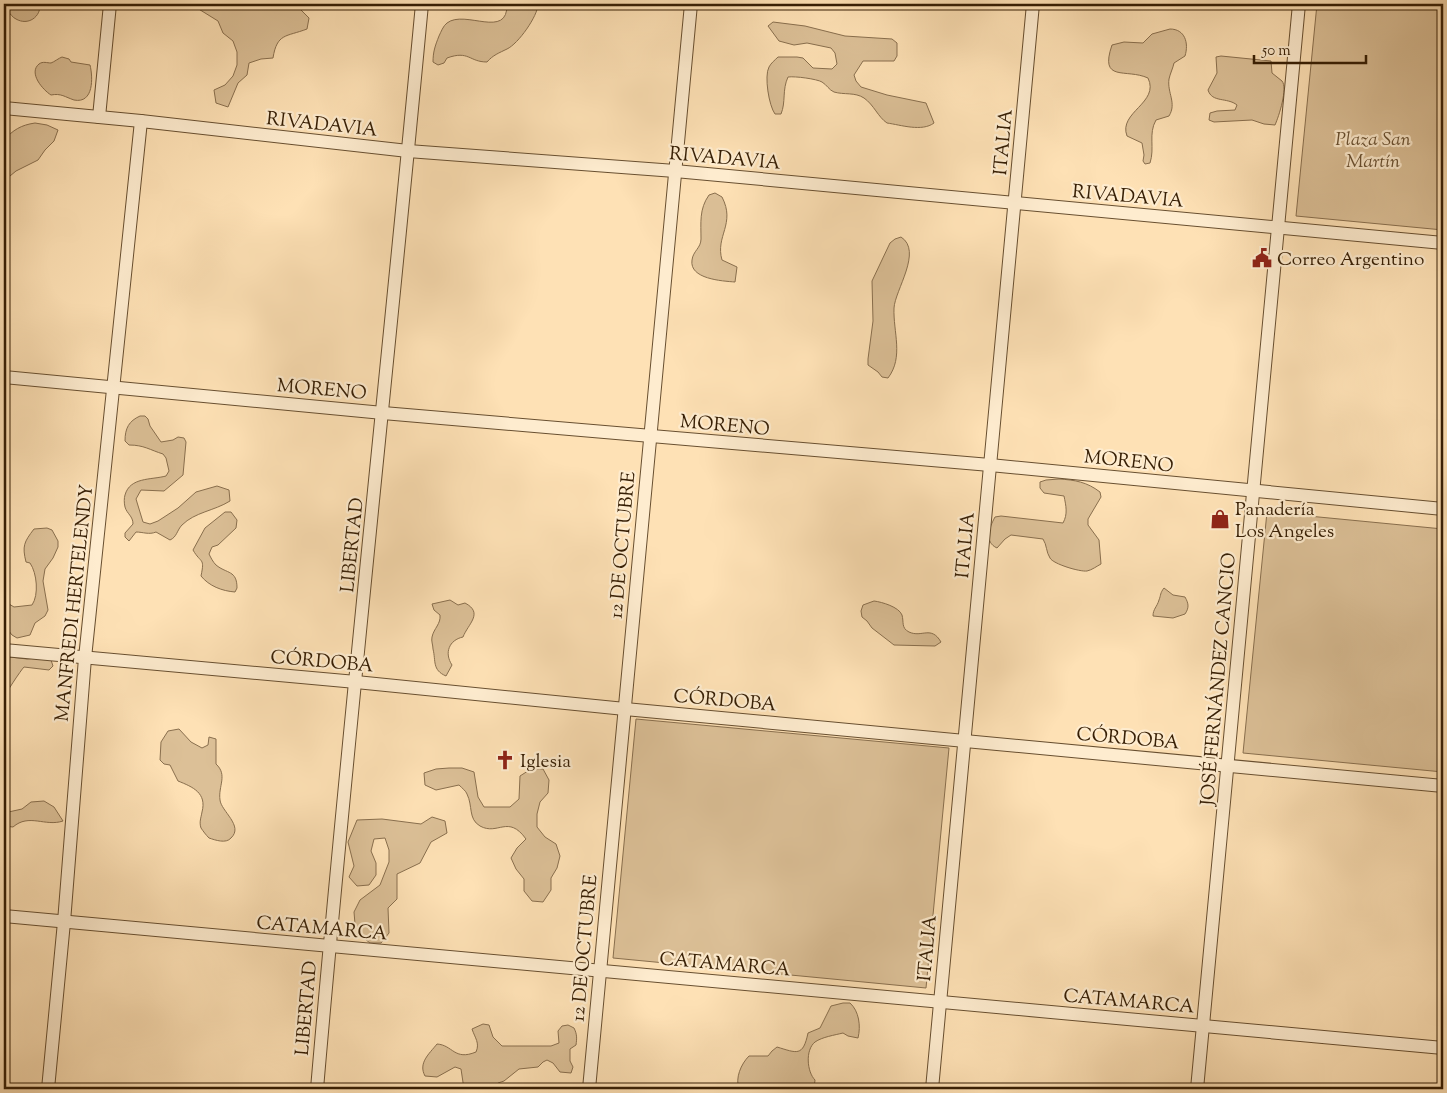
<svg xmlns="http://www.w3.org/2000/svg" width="1447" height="1093" viewBox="0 0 1447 1093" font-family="'Sorts Mill Goudy',serif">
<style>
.green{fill:#dcc097;stroke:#896f4e}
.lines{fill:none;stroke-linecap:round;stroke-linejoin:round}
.minor-casing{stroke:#684f30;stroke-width:14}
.minor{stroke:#feeccf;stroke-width:12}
.labels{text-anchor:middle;stroke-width:4.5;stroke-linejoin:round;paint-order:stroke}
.street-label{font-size:19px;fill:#361e04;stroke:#feeccf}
.park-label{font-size:19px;font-style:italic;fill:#684f30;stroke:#feeccf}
.poi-label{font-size:19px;fill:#361e04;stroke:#feeccf;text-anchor:start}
</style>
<rect width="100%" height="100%" fill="#fee1b5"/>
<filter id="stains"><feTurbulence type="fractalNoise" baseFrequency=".004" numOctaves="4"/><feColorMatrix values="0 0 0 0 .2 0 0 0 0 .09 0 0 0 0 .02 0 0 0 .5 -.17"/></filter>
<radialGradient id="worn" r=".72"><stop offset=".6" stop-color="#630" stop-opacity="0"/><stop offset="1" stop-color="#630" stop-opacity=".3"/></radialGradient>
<!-- green -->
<g class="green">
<path d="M7,4h33c1,13 -12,22 -24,15 -3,-1 -6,-6 -9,-8z"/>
<path d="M195,4h83l22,5 9,9 -2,11c-21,8 -30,4 -34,29l-12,1 -12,4 -2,12 -9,8 -10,24 -12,-4 -2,-13 11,-5 8,-9 4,-11v-13l-4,-11 -10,-8 -5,-12 -21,-13z"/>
<path d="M507,4h31c0,12 -20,40 -31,45 -8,4 -14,6 -20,13 -18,0 -18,-12 -40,-4l-3,5 -6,2 -5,-3c0,-10 2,-16 6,-26 2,-4 4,-10 8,-13 18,-14 61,17 60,-19z"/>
<polygon points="1317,4 1443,4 1443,230 1296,216"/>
<path d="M773,22l32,4 40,10 47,3 5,4v13l-3,5h-31l-9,14 2,6 5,6 26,8 39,8 8,20c-12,9 -33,2 -47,0 -9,-6 -13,-18 -23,-25 -9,-6 -20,-3 -30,-6 -5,-2 -7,-7 -12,-10 -5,-3 -27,-6 -34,-5 -6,13 -2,25 -7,37h-6c-6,-8 -11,-38 -6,-47 2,-4 6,-7 9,-10h19l6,1 10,10 19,1 5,-5 -2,-11 -4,-5 -24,-5 -13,2 -15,-4 -11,-15z"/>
<path d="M1170,29c15,0 19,14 15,27l-11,7c-1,5 -4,11 -5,16 -2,14 8,24 0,37l-13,4c-8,14 -1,28 -6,43l-5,1 -2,-3 1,-6 -2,-12 -15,-7c-9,-24 33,-33 21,-58 -22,-10 -49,5 -36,-33l12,-3 19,1 9,-9z"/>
<path d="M1221,56l50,5 1,12c3,3 7,5 10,8 6,7 -3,35 -7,44l-11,-1 -12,-4 -38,2 -5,-2 1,-7 7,-2 18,-1 2,-5c-10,-8 -25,-2 -29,-15l9,-17 -1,-16z"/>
<path d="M62,57l7,2 2,3 19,3c3,12 4,39 -16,35 -9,-3 -13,-7 -23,-5 -8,-5 -23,-22 -12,-31 4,-3 8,-1 12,-1 3,-1 8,-5 11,-6z"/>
<path d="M35,123l12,2 11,5 -4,11 -9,9 -7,10 -22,11 -12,10v-41c9,-10 17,-15 31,-17z"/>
<path d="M715,193l7,4c14,27 -7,39 0,63l15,7 -2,15c-13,-1 -46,-3 -43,-22 1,-9 9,-12 9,-21 0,-16 -2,-30 8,-44z"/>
<path d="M901,237c22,14 -6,53 -7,71 -1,24 10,49 -6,70l-6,-1 -4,-5 -10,-7v-6l5,-38 -1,-40 18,-38 5,-4z"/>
<path d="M140,416h5l3,3 2,7 11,16 12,-2 5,-3 6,1 2,4 -3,33 -19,16 -23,-1 -5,9 7,23 7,2 8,-3 20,-13 18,-16 21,-6 12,4 1,11c-16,10 -35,11 -48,24 -5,5 -5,12 -12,15l-14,-8c-7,3 -13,0 -20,0l-7,9 -4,-4v-4l8,-9c0,-8 -6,-10 -8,-17 -1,-4 -1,-9 0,-12 5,-18 26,-15 41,-19l3,-5 -3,-13 -3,-4c-13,-4 -19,-9 -34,-9l-4,-4c0,-13 4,-20 15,-25z"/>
<path d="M1059,479c16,1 28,3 41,13l1,5 -13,22v6l11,15 2,24c-4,2 -9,6 -14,7 -7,1 -34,-7 -37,-13 -4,-6 -3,-13 -7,-19l-32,-4 -6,4 -8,9c-13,-6 -8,-20 -2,-31l6,-1 62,7c5,-9 3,-17 1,-27l-20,-3 -4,-5v-6l6,-2z"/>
<path d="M225,512h6l6,8 -1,8 -18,17 -6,2 -3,7c2,4 4,8 7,11 11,9 21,5 21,23l-2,4c-13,-1 -26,-6 -34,-16 4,-19 0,-12 -8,-26l12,-22z"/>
<polygon points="1267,512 1443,529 1443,772 1243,753"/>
<path d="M47,528l5,2 6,11v6l-5,11 -8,11 -2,12 5,29 -3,6 -10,7 -5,12 -13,3 -5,-3 -8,-10v-24l10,6 18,-2c7,-10 5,-32 -2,-42l-4,-1c-4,-16 -2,-20 8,-33z"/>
<path d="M1164,588l9,7 12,2c4,7 4,11 0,17l-12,4 -20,-2c0,-7 4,-9 6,-16 2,-5 1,-7 5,-12z"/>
<path d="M450,600l8,5 7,-2c19,10 3,21 -2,34 -14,3 -19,16 -11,28l-6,11c-14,-6 -10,-15 -13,-27 0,-4 -2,-8 -1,-12 2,-9 9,-13 8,-22l-6,-5 -2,-6z"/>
<path d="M874,601c8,1 25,6 28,14 2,7 -1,13 7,17 13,6 22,-7 32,10l-6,4 -41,-1 -22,-17 -5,-7 -5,-4 -1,-6 2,-6z"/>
<path d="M10,657l17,2 18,-2 6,3 2,6 -4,4 -25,-3c-3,3 -19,27 -20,31v-35z"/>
<polygon points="636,719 949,748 926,988 613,958"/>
<path d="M179,729l12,13 11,6 6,-3 1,-8 7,2v25c12,11 2,22 4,36 1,11 24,26 11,38 -5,6 -16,2 -22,0 -3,-3 -6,-7 -8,-10 -2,-6 0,-10 1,-16 5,-19 -9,-25 -24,-31l-8,-16 -6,-1 -4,-4 1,-18 7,-11z"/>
<path d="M449,768h13l12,4 4,25 6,10h26l9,-8 1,-23 11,-7h12l6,11 -1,13 -8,9 -3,12v13l8,10 11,7 4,12 -3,12 -6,10v12l-8,12 -11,-1 -8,-10v-12l-8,-10 -5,-11 6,-10 9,-9c-18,-25 -28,-3 -46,-13 -12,-7 -7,-20 -13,-32 -1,-3 -5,-6 -8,-9l-23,5 -11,-5 -1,-12 12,-4z"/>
<path d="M44,801l10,6 9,14c-18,6 -34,-8 -50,6l-9,-1v-13l18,-4 9,-7z"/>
<polygon points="432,817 445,821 447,833 431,842 420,863 397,874 397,899 388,908 389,933 381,943 370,943 360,935 355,924 354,912 360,900 380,885 389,862 389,850 385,838 374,839 371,851 376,863 376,875 369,885 357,886 349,877 354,866 348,842 357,820 382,819 421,824"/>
<path d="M843,1003h7c9,8 11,23 8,35l-10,-2 -5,-3c-8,2 -21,4 -28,9 -10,8 -8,30 0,38l-1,9h-75c-4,-11 2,-25 10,-33h19l4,-5 5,-4c20,6 26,10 31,-14l12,-5 11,-22z"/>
<path d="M483,1024l6,1 4,12 9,9h49l8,-3 -1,-12 4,-5 6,-1 6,3c3,6 3,10 2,17l-6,4v12l3,6 -2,6 -11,-1 -7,-9 -6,-3 -4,2 -5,5 -19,2 -15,12 -6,2 -4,6h-30l-3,-20 -6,-2 -18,10 -12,-1c-7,-13 4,-22 12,-32 16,1 17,17 39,8 4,-9 -1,-14 -4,-23z"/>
</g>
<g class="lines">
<defs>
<g id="minor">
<polyline points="4,108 141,121 408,151 675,171 1443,243"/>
<polyline points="99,117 110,4"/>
<polyline points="4,377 383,413 990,465 1443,509"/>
<polyline points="4,650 356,682 625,709 1443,786"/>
<polyline points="4,916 1443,1048"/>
<polyline points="48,1089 64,922 85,658 141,121"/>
<path d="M317,1089c31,-362 71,-723 105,-1085"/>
<polyline points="589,1089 691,4"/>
<polyline points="932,1089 1033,4"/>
<polyline points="1197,1089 1299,4"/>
</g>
</defs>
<!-- minor casing -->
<use href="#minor" class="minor-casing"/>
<!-- minor -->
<use href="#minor" class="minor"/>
</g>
<!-- icons -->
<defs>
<symbol id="civic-bare" viewBox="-9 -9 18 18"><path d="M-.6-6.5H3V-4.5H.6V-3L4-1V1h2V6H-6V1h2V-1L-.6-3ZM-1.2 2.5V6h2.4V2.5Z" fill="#8f2418" stroke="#feeccf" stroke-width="2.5" paint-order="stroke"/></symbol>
<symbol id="shop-bare" viewBox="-9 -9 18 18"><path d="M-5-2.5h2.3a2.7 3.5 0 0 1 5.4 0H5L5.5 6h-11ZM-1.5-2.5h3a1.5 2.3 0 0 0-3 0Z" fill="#8f2418" stroke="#feeccf" stroke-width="2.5" paint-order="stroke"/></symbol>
<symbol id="church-bare" viewBox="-9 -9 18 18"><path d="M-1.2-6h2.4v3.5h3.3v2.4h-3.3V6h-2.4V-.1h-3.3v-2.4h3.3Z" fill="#8f2418" stroke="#feeccf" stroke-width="2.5" paint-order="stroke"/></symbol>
</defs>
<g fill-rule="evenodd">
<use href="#civic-bare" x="1248" y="244" width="28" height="28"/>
<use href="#shop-bare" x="1206" y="505" width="28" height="28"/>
<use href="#church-bare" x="491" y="746" width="28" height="28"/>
</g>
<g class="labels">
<!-- street labels -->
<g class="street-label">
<text transform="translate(322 123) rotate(6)" y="7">RIVADAVIA</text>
<text transform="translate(1002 142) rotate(-85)" y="7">ITALIA</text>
<text transform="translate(725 157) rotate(5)" y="7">RIVADAVIA</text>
<text transform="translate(1128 195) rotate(5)" y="7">RIVADAVIA</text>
<text transform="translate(322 388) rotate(5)" y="7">MORENO</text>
<text transform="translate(725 424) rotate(5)" y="7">MORENO</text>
<text transform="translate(1129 460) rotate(6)" y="7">MORENO</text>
<text transform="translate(351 545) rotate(-84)" y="7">LIBERTAD</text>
<text transform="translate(621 545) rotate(-85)" y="7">12 DE OCTUBRE</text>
<text transform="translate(964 545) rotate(-85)" y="7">ITALIA</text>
<text transform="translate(73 603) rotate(-84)" y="7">MANFREDI HERTELENDY</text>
<text transform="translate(322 660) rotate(5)" y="7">CÓRDOBA</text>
<text transform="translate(1217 679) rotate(-85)" y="7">JOSÉ FERNÁNDEZ CANCIO</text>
<text transform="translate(725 699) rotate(5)" y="7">CÓRDOBA</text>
<text transform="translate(1128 737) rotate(5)" y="7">CÓRDOBA</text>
<text transform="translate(322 927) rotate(5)" y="7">CATAMARCA</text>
<text transform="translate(583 948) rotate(-85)" y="7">12 DE OCTUBRE</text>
<text transform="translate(926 948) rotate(-85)" y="7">ITALIA</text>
<text transform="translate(725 963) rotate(5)" y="7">CATAMARCA</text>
<text transform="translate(1129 1000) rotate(5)" y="7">CATAMARCA</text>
<text transform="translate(305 1008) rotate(-85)" y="7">LIBERTAD</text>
</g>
<!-- park labels -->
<g class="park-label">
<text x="1373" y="145">Plaza San<tspan x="1373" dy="22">Martín</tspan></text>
</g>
<!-- poi labels -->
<g class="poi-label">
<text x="1277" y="265">Correo Argentino</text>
<text x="1235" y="515">Panadería<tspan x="1235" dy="22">Los Angeles</tspan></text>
<text x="520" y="767">Iglesia</text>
</g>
</g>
<!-- margin -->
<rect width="1447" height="1093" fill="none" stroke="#fee1b5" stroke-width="20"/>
<rect x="5" y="5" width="1437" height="1083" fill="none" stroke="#361e04" stroke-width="2.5"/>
<rect x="10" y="10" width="1427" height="1073" fill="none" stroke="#361e04"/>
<!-- scale -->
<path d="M1254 55v8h112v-8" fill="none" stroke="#361e04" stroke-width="2.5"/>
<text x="1262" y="55" font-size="15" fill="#361e04" stroke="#feeccf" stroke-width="4" paint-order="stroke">50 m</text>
<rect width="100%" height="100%" filter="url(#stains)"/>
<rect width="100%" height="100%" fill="url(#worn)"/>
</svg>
